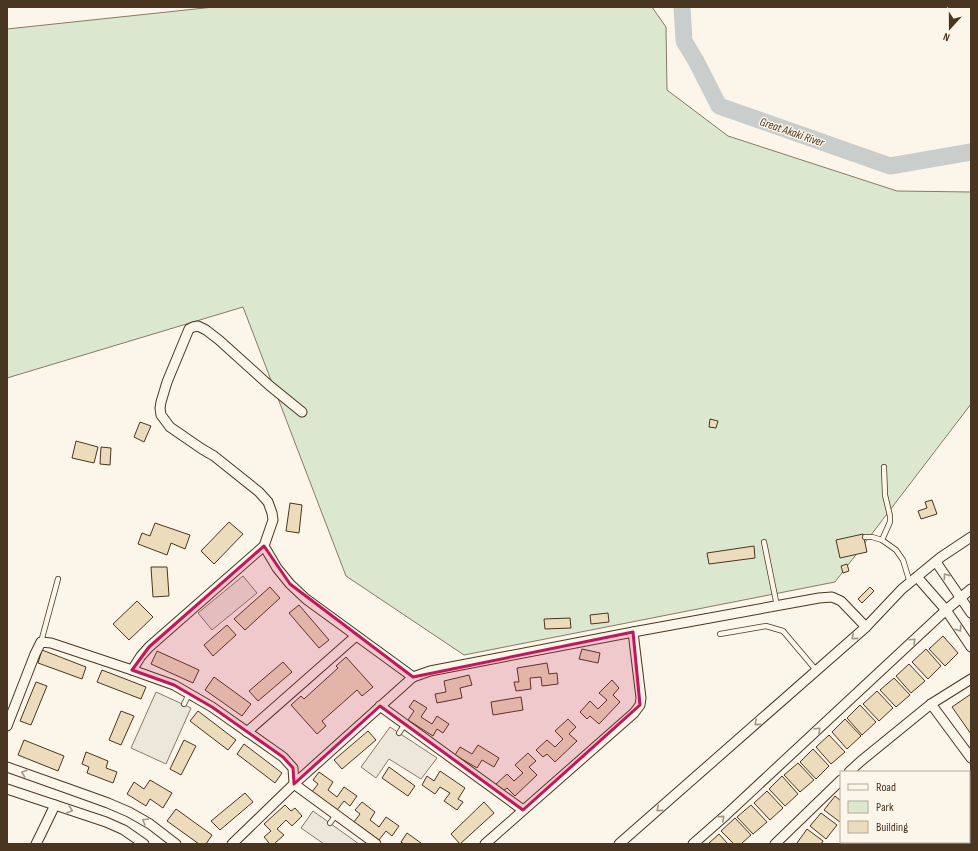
<svg xmlns="http://www.w3.org/2000/svg" width="978" height="851" viewBox="0 0 978 851" font-family="'Sofia Sans Condensed',sans-serif">
<style>
.green{fill:#dce7d0;stroke:#887966}
.parking{fill:#ede7d9;stroke:#887966}
.lines{fill:none;stroke-linecap:round;stroke-linejoin:round}
.river{stroke:#c9cecd;stroke-width:17}
.building{fill:#ecdcbc;stroke:#4a3520}
.service-casing{stroke:#4a3520;stroke-width:6}
.minor-casing{stroke:#4a3520;stroke-width:11}
.service{stroke:#fbf6e9;stroke-width:4.5}
.minor{stroke:#fbf6e9;stroke-width:9}
.oneway{stroke:#a29684}
.marked{fill:#c2185b;fill-opacity:0.2;stroke:#c2185b;stroke-width:3;stroke-linejoin:round}
.labels{text-anchor:middle;stroke-width:3;stroke-linejoin:round;paint-order:stroke}
.water-label{font-size:12px;font-style:italic;fill:#4a3520;stroke:#fbf6e9}
</style>
<rect width="100%" height="100%" fill="#fbf6e9"/>
<!-- green -->
<polygon class="green" points="214,7 652,7 666,27 667,90 728,136 897,191 971,192 971,404 835,582 464,655 346,576 243,307 7,378 7,29"/>
<!-- parking -->
<g class="parking">
<polygon points="243,576 257,593 212,630 198,613"/>
<polygon points="156,692 191,708 166,764 131,748"/>
<polygon points="390,727 437,758 421,779 389,759 376,778 361,767"/>
<polygon points="313,811 359,844 324,844 301,828"/>
</g>
<g class="lines">
<!-- river -->
<polyline class="river" points="682,7 684,41 696,61 719,106 890,166 971,152"/>
</g>
<!-- building -->
<g class="building">
<polygon points="710,419 718,421 716,428 709,427"/>
<polygon points="140,422 151,426 144,442 134,437"/>
<polygon points="76,441 98,447 94,463 72,458"/>
<polygon points="101,447 111,448 110,465 100,464"/>
<polygon points="932,500 937,514 921,519 918,511 927,508 925,502"/>
<polygon points="290,503 302,505 299,533 286,531"/>
<polygon points="229,522 243,534 214,564 201,551"/>
<polygon points="155,523 190,535 185,549 171,543 167,555 138,544 142,533 150,536"/>
<polygon points="863,534 867,552 840,558 836,540"/>
<polygon points="754,546 755,558 709,564 707,553"/>
<polygon points="847,564 849,571 843,573 841,566"/>
<polygon points="151,567 167,567 169,596 153,597"/>
<polygon points="270,587 280,598 245,630 234,619"/>
<polygon points="870,587 874,591 862,603 858,599"/>
<polygon points="137,601 153,617 129,640 113,624"/>
<polygon points="299,605 329,640 319,648 289,613"/>
<polygon points="608,613 609,622 591,624 590,615"/>
<polygon points="570,618 571,628 545,629 544,619"/>
<polygon points="227,625 236,635 213,656 204,645"/>
<polygon points="943,636 958,653 945,666 929,649"/>
<polygon points="582,649 600,653 598,663 579,659"/>
<polygon points="926,649 941,666 928,679 912,662"/>
<polygon points="42,650 86,667 82,679 38,663"/>
<polygon points="157,651 199,670 193,683 151,664"/>
<polygon points="346,657 373,687 362,696 357,690 322,721 326,726 317,734 291,705 301,696 304,699 338,668 336,666"/>
<polygon points="283,662 292,672 258,701 249,691"/>
<polygon points="547,663 549,674 557,673 558,684 542,686 541,677 530,678 531,689 516,691 514,682 519,682 517,668"/>
<polygon points="909,664 925,681 911,693 896,676"/>
<polygon points="102,670 146,687 141,699 97,682"/>
<polygon points="469,675 472,685 460,688 462,698 437,703 435,694 446,692 444,681"/>
<polygon points="214,677 251,704 242,716 205,690"/>
<polygon points="894,678 910,695 896,707 880,690"/>
<polygon points="612,680 619,688 613,695 620,702 599,724 590,716 587,719 580,712 590,701 598,709 607,700 599,693"/>
<polygon points="36,682 47,686 31,725 20,721"/>
<polygon points="877,691 893,708 879,721 863,704"/>
<polygon points="971,694 971,734 952,707"/>
<polygon points="521,697 523,710 493,715 491,702"/>
<polygon points="414,700 427,708 421,717 432,724 437,716 449,724 443,733 437,729 433,736 408,720 414,711 409,707"/>
<polygon points="860,705 876,722 862,735 847,718"/>
<polygon points="121,711 134,716 121,745 109,740"/>
<polygon points="198,711 236,740 228,750 190,721"/>
<polygon points="568,719 576,727 569,734 577,741 555,762 547,754 543,757 536,750 547,740 555,747 563,739 555,731"/>
<polygon points="845,719 861,736 847,749 832,732"/>
<polygon points="368,731 376,740 342,769 334,760"/>
<polygon points="829,735 845,752 831,764 816,747"/>
<polygon points="24,740 64,756 58,771 18,755"/>
<polygon points="184,740 196,746 181,775 170,769"/>
<polygon points="244,744 282,773 275,783 237,754"/>
<polygon points="478,745 499,758 494,767 482,760 477,768 455,755 460,747 472,754"/>
<polygon points="813,749 829,766 816,779 800,762"/>
<polygon points="86,752 108,761 106,768 117,772 113,783 87,773 89,767 82,764"/>
<polygon points="528,753 536,761 529,767 537,775 515,796 507,788 503,791 496,784 507,774 514,781 523,773 515,765"/>
<polygon points="798,763 814,780 800,792 784,775"/>
<polygon points="389,767 415,786 408,796 382,778"/>
<polygon points="440,771 465,788 458,799 463,802 457,810 444,801 450,793 440,787 435,794 422,785 427,776 434,781"/>
<polygon points="319,772 333,782 328,790 337,797 344,787 357,796 350,806 344,801 337,810 312,792 318,784 313,780"/>
<polygon points="782,776 798,794 785,806 769,789"/>
<polygon points="150,780 172,793 163,808 150,799 146,806 127,794 134,782 144,789"/>
<polygon points="767,791 783,808 770,820 754,803"/>
<polygon points="245,793 253,802 220,830 211,821"/>
<polygon points="835,796 841,801 841,821 840,822 824,810"/>
<polygon points="362,802 375,812 370,820 379,827 386,817 399,826 392,836 386,831 379,840 354,822 360,814 355,810"/>
<polygon points="484,802 494,813 460,844 451,834"/>
<polygon points="285,805 291,811 295,808 302,816 292,826 286,820 277,829 284,835 274,844 270,844 264,837 271,831 264,824"/>
<polygon points="751,805 767,822 753,834 737,817"/>
<polygon points="176,809 212,835 206,844 199,844 167,821"/>
<polygon points="821,813 837,825 826,839 810,826"/>
<polygon points="735,818 751,835 741,844 734,844 721,831"/>
<polygon points="807,829 823,841 821,844 798,844 797,843"/>
<polygon points="407,833 421,843 420,844 404,844 401,842"/>
<polygon points="719,834 728,844 708,844"/>
</g>
<g class="lines">
<defs>
<g id="service">
<polyline points="865,537 872,537 882,540 896,550 903,560 910,583"/>
<polyline points="882,540 890,522 890,516 885,495 884,467"/>
<polyline points="764,542 777,606"/>
<polyline points="720,634 766,626 783,631 816,670"/>
<polyline points="41,642 58,579"/>
<polyline points="184,704 189,694"/>
<polyline points="399,733 405,724"/>
<polyline points="330,823 336,815"/>
</g>
<g id="minor">
<polyline points="264,546 277,568 290,584 306,599 413,677"/>
<polyline points="936,562 971,613"/>
<polyline points="917,577 946,610 971,647"/>
<polyline points="132,670 141,656 149,647 264,546 273,520 272,513 268,502 259,492 214,456 202,449 170,427 161,415 160,408 161,402 167,382 189,329 193,327 198,326 206,330 219,340 270,386 302,412"/>
<polyline points="931,704 971,758"/>
<polyline points="380,706 523,810"/>
<polyline points="7,726 35,654 41,642 51,643 132,670 174,685 212,707 283,757 293,768 294,784 376,844"/>
<polyline points="247,732 356,636"/>
<polyline points="7,767 69,789 108,803 129,812 150,824 176,844"/>
<polyline points="849,772 861,761 931,704 971,679"/>
<polyline points="7,789 106,822 124,830 144,844"/>
<polyline points="969,822 971,820"/>
<polyline points="36,844 41,834 55,805"/>
<polyline points="232,844 294,784 413,677 430,671 633,632 819,598 832,597 841,601 866,627"/>
<polyline points="485,844 634,713 640,705 641,698 633,632"/>
<polyline points="619,844 866,627 902,589 941,557 971,537"/>
<polyline points="693,844 726,815 946,610 971,589"/>
<polyline points="775,844 841,780"/>
<polyline points="955,844 955,842"/>
</g>
</defs>
<!-- service casing -->
<use href="#service" class="service-casing"/>
<!-- minor casing -->
<use href="#minor" class="minor-casing"/>
<!-- service -->
<use href="#service" class="service"/>
<!-- minor -->
<use href="#minor" class="minor"/>
</g>
<!-- one-way arrows -->
<defs><path id="oneway-chevron" d="M-2-3.5L2.5 0L-2 3.5" fill="none" stroke-width="1.6" stroke-linecap="round" stroke-linejoin="round"/></defs>
<g class="oneway">
<use href="#oneway-chevron" transform="translate(946 576) rotate(-125)"/>
<use href="#oneway-chevron" transform="translate(959 629) rotate(56)"/>
<use href="#oneway-chevron" transform="translate(854 637) rotate(139)"/>
<use href="#oneway-chevron" transform="translate(913 641) rotate(-43)"/>
<use href="#oneway-chevron" transform="translate(757 723) rotate(139)"/>
<use href="#oneway-chevron" transform="translate(818 730) rotate(-43)"/>
<use href="#oneway-chevron" transform="translate(24 773) rotate(-161)"/>
<use href="#oneway-chevron" transform="translate(659 809) rotate(139)"/>
<use href="#oneway-chevron" transform="translate(70 810) rotate(18)"/>
<use href="#oneway-chevron" transform="translate(722 818) rotate(-42)"/>
<use href="#oneway-chevron" transform="translate(145 821) rotate(-149)"/>
</g>
<!-- marked area -->
<path class="marked" d="M264,546l26,38 123,93 220,-45 7,73 -117,105 -143,-104 -86,78 -1,-16 -10,-11 -71,-50 -38,-22 -42,-15 17,-23z"/>
<g class="labels">
<!-- water labels -->
<g class="water-label">
<text transform="translate(792 132) rotate(19)" y="4">Great Akaki River</text>
</g>
</g>
<!-- border -->
<rect width="978" height="851" fill="none" stroke="#4a3520" stroke-width="16"/>
<!-- legend -->
<rect x="840" y="771" width="130" height="72" fill="#fbf6e9" stroke="#b4a999"/>
<rect x="848" y="784" width="20" height="6" fill="#fbf6e9" stroke="#b4a999"/>
<text x="876" y="791" font-size="12" fill="#4a3520">Road</text>
<rect x="848" y="801" width="20" height="12" fill="#dce7d0" stroke="#b4a999"/>
<text x="876" y="811" font-size="12" fill="#4a3520">Park</text>
<rect x="848" y="821" width="20" height="12" fill="#ecdcbc" stroke="#b4a999"/>
<text x="876" y="831" font-size="12" fill="#4a3520">Building</text>
<!-- north arrow -->
<g transform="translate(950 28) rotate(201)" stroke="#fbf6e9" stroke-width="3" paint-order="stroke">
<path d="M0-3L7 15L0 10L-7 15Z" fill="#4a3520"/>
<text y="-6" font-size="11" font-weight="bold" text-anchor="middle" fill="#4a3520">N</text>
</g>
</svg>
